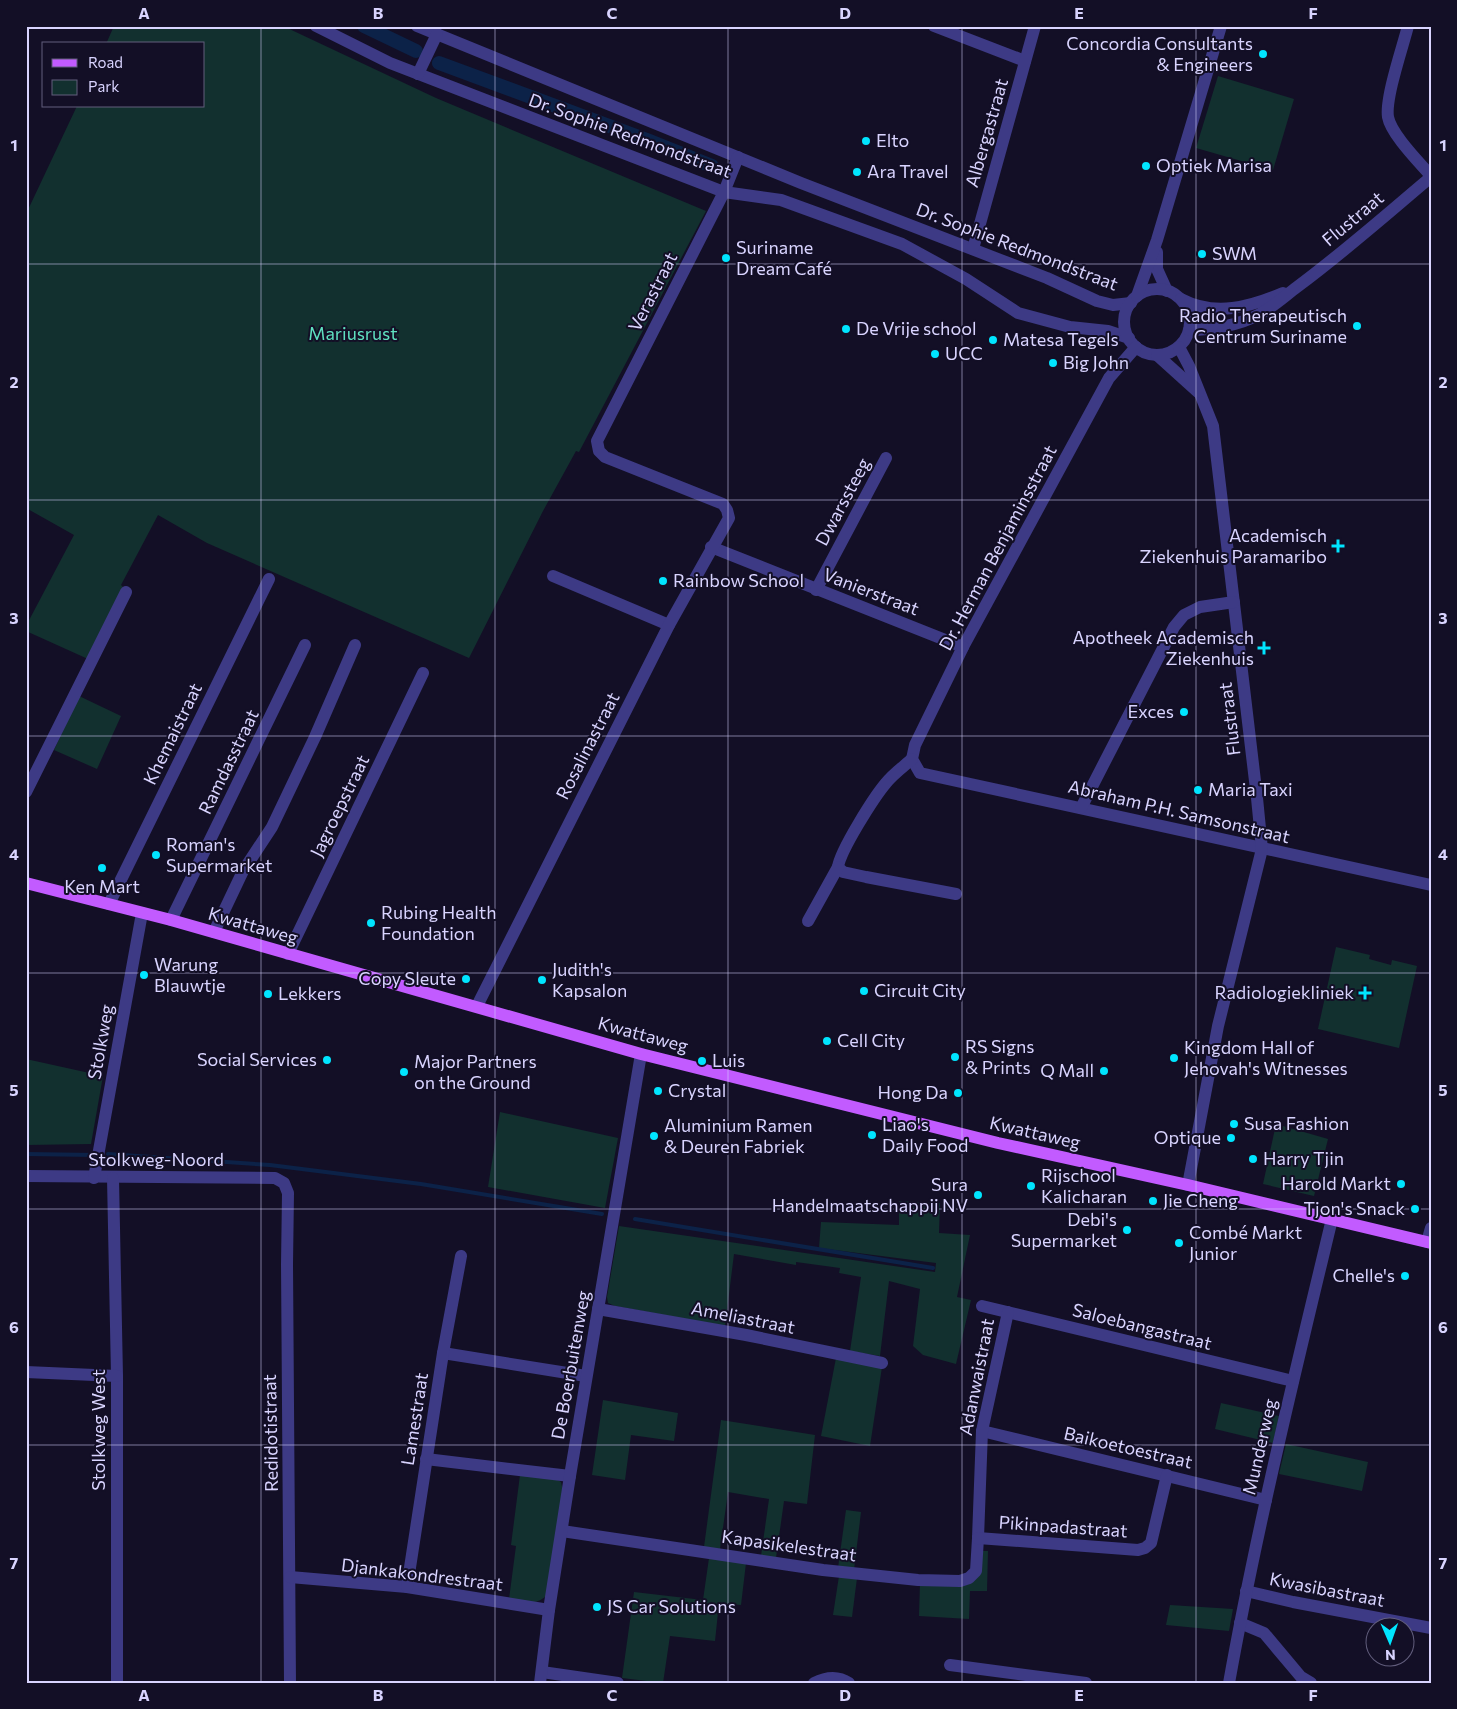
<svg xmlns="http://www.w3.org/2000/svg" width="1457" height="1709" viewBox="0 0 1457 1709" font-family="Commissioner,sans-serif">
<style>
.green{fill:#12302f}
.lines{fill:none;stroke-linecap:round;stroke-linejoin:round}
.stream{stroke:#0c2248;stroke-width:4}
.canal{stroke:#0c2248;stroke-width:14}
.minor{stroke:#3d3a85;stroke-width:12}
.major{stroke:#c25bff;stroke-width:12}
.grid{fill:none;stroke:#d9d4ff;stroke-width:1;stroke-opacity:0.55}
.poi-dot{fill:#00e5ff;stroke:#130f26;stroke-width:2}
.labels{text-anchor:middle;stroke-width:4;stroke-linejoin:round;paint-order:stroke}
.poi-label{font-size:18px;fill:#d9d4ff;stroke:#130f26;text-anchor:start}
.street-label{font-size:18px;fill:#d9d4ff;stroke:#130f26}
.park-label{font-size:18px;fill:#5fe0c0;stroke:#130f26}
.neatline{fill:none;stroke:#d9d4ff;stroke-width:2}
.grid-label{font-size:16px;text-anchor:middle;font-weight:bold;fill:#d9d4ff}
</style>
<rect width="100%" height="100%" fill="#130f26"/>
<!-- green -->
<g class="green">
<polygon points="114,26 283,26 436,98 706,211 579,452 576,451 543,511 469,658 207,543 158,515 121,585 123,587 88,659 26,631 26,626 74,535 26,508 26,214 77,106 204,106 204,44 106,44"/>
<polygon points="1218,76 1294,99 1273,170 1196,148"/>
<polygon points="79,696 121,716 97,769 54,750"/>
<polygon points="1336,947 1370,955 1369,959 1391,965 1392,960 1417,966 1399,1048 1318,1029"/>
<polygon points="26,1059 103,1076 91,1144 26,1145"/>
<polygon points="500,1112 618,1138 605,1208 488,1187"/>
<polygon points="1276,1124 1328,1139 1314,1196 1263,1184"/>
<polygon points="899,1201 940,1203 939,1233 970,1235 957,1297 971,1300 956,1364 923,1355 913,1346 920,1289 889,1281 880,1356 850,1351 861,1277 839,1273 840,1268 796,1262 796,1265 734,1254 725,1326 615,1306 608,1303 607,1297 619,1226 935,1272 936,1263 819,1248 821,1222 899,1225"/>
<polygon points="836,1358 882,1367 870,1446 821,1436"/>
<polygon points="603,1400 678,1413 674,1441 631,1435 625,1480 592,1475"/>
<polygon points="1221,1403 1279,1416 1273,1443 1215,1429"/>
<polygon points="721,1420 815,1435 807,1504 784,1501 776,1558 761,1556 769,1499 728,1492 720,1549 704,1547"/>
<polygon points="1286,1444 1368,1462 1362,1491 1279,1474"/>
<path d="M520,1475l36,4 5,3 2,9 -17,105c-12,11 -23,5 -37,3l7,-53 -5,-1z"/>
<polygon points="846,1510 861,1512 854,1570 838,1568"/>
<polygon points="981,1551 988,1551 987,1591 970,1591 969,1619 919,1616 920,1583 962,1584"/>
<polygon points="709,1558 746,1563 741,1605 719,1603 715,1641 670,1636 663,1683 622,1678 634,1592 703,1600"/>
<polygon points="839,1576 857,1578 852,1617 833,1615"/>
<polygon points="1170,1605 1233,1609 1229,1631 1166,1625"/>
</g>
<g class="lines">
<!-- stream -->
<g class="stream">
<polyline points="26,1154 96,1155"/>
<polyline points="108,1154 270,1165 421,1184 602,1214"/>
<polyline points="635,1219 933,1268"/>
</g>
<!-- canal -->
<g class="canal">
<polyline points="364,26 416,51"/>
<polyline points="439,63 647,140 712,166"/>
</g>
<!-- minor -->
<g class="minor">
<polyline points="316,26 390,63 724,192 781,200 902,244 966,279 1018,313 1070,327 1108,331 1129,338"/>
<polyline points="417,26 801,183 1047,278 1097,301 1113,305 1131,303"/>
<polyline points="934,26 1025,61"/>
<path d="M1408,26c-5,20 -23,72 -20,91 3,17 31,45 43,59"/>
<polyline points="418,74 437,34"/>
<polyline points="973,249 1035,26"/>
<polyline points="1157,252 1157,269 1167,291"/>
<circle cx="1157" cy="322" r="33"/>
<polyline points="1137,296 1157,240 1221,26"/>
<path d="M1181,299c34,18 69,8 102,-6"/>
<path d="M1189,330c23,0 51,-5 71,-16 13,-7 25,-18 37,-27 46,-34 90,-73 134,-110"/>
<polyline points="1136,347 1109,378 963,647 915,745 912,759 920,773 1431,885"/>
<polyline points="1179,347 1189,366 1213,426 1257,798 1262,849 1218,1026 1188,1185"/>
<polyline points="1157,355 1198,392"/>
<polyline points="711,547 963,647"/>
<polyline points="553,576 669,625"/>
<polyline points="816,590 886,458"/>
<path d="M912,759c-9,8 -19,15 -26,24 -12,14 -46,68 -48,84l5,5 23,5 90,17"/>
<polyline points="26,792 126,592"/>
<polyline points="1081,808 1174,627 1184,615 1200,607 1234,602"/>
<polyline points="109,904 269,579"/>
<polyline points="171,920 305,645"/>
<polyline points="808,921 838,867"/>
<polyline points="214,932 243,871 272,827 315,737 355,645"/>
<polyline points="288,954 423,673"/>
<polyline points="477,1006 669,625 729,518 727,510 723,504 605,457 599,451 597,441 724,192 738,157"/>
<polyline points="26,1176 275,1178 284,1183 288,1193 287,1264 290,1683"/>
<polyline points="94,1178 142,913"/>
<polyline points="113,1178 117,1376 117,1683"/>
<polyline points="1427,1242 1431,1228"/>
<polyline points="982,1306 1293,1381"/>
<polyline points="598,1309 746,1335 882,1363"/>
<polyline points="443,1353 586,1376"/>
<polyline points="26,1372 117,1376"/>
<polyline points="982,1431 1266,1500"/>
<polyline points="426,1459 570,1476"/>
<polyline points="562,1531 823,1570 918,1580 960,1581 969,1578 976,1571 978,1538 982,1431 1008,1312"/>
<polyline points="978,1538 1138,1550 1145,1548 1151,1543 1167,1475"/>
<polyline points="290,1577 407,1587 549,1610"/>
<polyline points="407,1587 443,1353 461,1256"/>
<polyline points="1246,1591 1293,1602 1431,1628"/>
<polyline points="1240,1623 1264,1633 1301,1677 1311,1683"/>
<polyline points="950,1665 1086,1683"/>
<polyline points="542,1672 618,1683"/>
<polyline points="540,1683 549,1610 570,1476 641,1054"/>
<path d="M814,1683c12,-6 23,-8 35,0"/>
<path d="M1229,1683c28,-156 66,-310 103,-464"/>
</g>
<!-- major -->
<polyline class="major" points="26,883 171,920 641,1054 998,1143 1188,1185 1431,1243"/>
</g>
<!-- grid -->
<path class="grid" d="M261,26v1657M495,26v1657M728,26v1657M962,26v1657M1196,26v1657M26,264h1405M26,500h1405M26,736h1405M26,973h1405M26,1209h1405M26,1445h1405"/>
<!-- markers -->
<g class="poi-dot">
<circle cx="1263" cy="54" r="5"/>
<circle cx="866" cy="141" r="5"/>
<circle cx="1146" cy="166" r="5"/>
<circle cx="857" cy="172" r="5"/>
<circle cx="1202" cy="254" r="5"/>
<circle cx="726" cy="258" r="5"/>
<circle cx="1357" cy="326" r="5"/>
<circle cx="846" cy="329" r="5"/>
<circle cx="993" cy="340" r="5"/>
<circle cx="935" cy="354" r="5"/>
<circle cx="1053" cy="363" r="5"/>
<path d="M1335.5 538.5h5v5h5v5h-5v5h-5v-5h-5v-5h5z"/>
<circle cx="663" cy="581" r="5"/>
<path d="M1261.5 640.5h5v5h5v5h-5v5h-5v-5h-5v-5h5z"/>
<circle cx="1184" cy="712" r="5"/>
<circle cx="1198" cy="790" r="5"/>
<circle cx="156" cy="855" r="5"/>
<circle cx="102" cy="868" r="5"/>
<circle cx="371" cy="923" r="5"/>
<circle cx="144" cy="975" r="5"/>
<circle cx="466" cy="979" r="5"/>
<circle cx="542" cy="980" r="5"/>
<circle cx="864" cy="991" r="5"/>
<path d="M1362.5 985.5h5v5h5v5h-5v5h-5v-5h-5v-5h5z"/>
<circle cx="268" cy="994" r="5"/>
<circle cx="827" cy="1041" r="5"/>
<circle cx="955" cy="1057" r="5"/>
<circle cx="1174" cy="1058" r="5"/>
<circle cx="327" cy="1060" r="5"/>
<circle cx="702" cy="1061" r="5"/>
<circle cx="1104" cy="1071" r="5"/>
<circle cx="404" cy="1072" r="5"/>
<circle cx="658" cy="1091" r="5"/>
<circle cx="958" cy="1093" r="5"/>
<circle cx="1234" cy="1124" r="5"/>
<circle cx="872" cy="1135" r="5"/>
<circle cx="654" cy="1136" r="5"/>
<circle cx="1231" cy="1138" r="5"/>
<circle cx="1253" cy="1159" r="5"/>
<circle cx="1401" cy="1184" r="5"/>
<circle cx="1031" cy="1186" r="5"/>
<circle cx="978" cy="1195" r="5"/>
<circle cx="1153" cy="1201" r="5"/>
<circle cx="1415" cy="1209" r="5"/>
<circle cx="1127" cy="1230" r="5"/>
<circle cx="1179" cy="1243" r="5"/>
<circle cx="1405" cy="1276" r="5"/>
<circle cx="597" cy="1607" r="5"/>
</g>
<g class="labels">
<!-- poi labels -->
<g class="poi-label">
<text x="1253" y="50" text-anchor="end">Concordia Consultants<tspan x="1253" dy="21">&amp; Engineers</tspan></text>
<text x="876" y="147">Elto</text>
<text x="1156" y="172">Optiek Marisa</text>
<text x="867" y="178">Ara Travel</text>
<text x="736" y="254">Suriname<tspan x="736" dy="21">Dream Café</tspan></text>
<text x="1212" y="260">SWM</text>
<text x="1347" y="322" text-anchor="end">Radio Therapeutisch<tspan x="1347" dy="21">Centrum Suriname</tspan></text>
<text x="856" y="335">De Vrije school</text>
<text x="1003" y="346">Matesa Tegels</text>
<text x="945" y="360">UCC</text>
<text x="1063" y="369">Big John</text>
<text x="1327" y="542" text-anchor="end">Academisch<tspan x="1327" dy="21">Ziekenhuis Paramaribo</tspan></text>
<text x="673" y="587">Rainbow School</text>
<text x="1254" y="644" text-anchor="end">Apotheek Academisch<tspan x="1254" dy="21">Ziekenhuis</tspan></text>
<text x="1174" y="718" text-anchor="end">Exces</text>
<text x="1208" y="796">Maria Taxi</text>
<text x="166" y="851">Roman's<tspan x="166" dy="21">Supermarket</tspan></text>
<text x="102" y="893" text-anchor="middle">Ken Mart</text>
<text x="381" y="919">Rubing Health<tspan x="381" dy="21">Foundation</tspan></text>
<text x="154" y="971">Warung<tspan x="154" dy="21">Blauwtje</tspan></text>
<text x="552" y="976">Judith's<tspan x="552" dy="21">Kapsalon</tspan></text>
<text x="456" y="985" text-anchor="end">Copy Sleute</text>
<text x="874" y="997">Circuit City</text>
<text x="1354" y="999" text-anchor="end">Radiologiekliniek</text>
<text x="278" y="1000">Lekkers</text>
<text x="837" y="1047">Cell City</text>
<text x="965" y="1053">RS Signs<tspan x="965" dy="21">&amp; Prints</tspan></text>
<text x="1184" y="1054">Kingdom Hall of<tspan x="1184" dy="21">Jehovah's Witnesses</tspan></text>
<text x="317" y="1066" text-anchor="end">Social Services</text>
<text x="712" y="1067">Luis</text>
<text x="414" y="1068">Major Partners<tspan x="414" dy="21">on the Ground</tspan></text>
<text x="1094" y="1077" text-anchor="end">Q Mall</text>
<text x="668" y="1097">Crystal</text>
<text x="948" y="1099" text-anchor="end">Hong Da</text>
<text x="1244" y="1130">Susa Fashion</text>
<text x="882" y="1131">Liao's<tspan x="882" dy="21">Daily Food</tspan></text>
<text x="664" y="1132">Aluminium Ramen<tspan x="664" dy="21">&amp; Deuren Fabriek</tspan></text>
<text x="1221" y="1144" text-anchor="end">Optique</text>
<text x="1263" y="1165">Harry Tjin</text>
<text x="1041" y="1182">Rijschool<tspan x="1041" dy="21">Kalicharan</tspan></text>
<text x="1391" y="1190" text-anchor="end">Harold Markt</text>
<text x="968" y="1191" text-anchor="end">Sura<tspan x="968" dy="21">Handelmaatschappij NV</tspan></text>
<text x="1163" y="1207">Jie Cheng</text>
<text x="1405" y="1215" text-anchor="end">Tjon's Snack</text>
<text x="1117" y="1226" text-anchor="end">Debi's<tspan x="1117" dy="21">Supermarket</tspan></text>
<text x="1189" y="1239">Combé Markt<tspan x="1189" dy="21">Junior</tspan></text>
<text x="1395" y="1282" text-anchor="end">Chelle's</text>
<text x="607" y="1613">JS Car Solutions</text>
</g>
<!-- street labels -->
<g class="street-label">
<text transform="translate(987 133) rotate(-74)" y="6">Albergastraat</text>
<text transform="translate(630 136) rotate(20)" y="6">Dr. Sophie Redmondstraat</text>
<text transform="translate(1353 219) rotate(-40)" y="6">Flustraat</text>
<text transform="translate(1017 247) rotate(21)" y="6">Dr. Sophie Redmondstraat</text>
<text transform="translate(653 292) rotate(-63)" y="6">Verastraat</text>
<text transform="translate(843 502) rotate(-62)" y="6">Dwarssteeg</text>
<text transform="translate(998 548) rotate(-62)" y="6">Dr. Herman Benjaminsstraat</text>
<text transform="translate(871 592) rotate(21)" y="6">Vanierstraat</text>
<text transform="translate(1230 719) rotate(-97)" y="6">Flustraat</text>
<text transform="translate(173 734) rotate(-64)" y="6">Khemaistraat</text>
<text transform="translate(588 746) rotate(-63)" y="6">Rosalinastraat</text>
<text transform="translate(229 762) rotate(-64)" y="6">Ramdasstraat</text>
<text transform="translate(340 806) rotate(-64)" y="6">Jagroepstraat</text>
<text transform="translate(1179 812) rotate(13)" y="6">Abraham P.H. Samsonstraat</text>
<text transform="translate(253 926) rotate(16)" y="6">Kwattaweg</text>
<text transform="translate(643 1035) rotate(15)" y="6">Kwattaweg</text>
<text transform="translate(101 1042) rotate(-80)" y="6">Stolkweg</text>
<text transform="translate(1035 1133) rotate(13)" y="6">Kwattaweg</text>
<text x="156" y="1166">Stolkweg-Noord</text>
<text transform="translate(743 1318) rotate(11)" y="6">Ameliastraat</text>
<text transform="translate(1142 1327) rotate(14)" y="6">Saloebangastraat</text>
<text transform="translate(571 1365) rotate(-80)" y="6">De Boerbuitenweg</text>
<text transform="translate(977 1377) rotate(-79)" y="6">Adanwaistraat</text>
<text transform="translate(415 1419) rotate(-81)" y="6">Lamestraat</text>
<text transform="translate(99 1430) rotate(-90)" y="6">Stolkweg West</text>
<text transform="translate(271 1433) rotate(-91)" y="6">Redidotistraat</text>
<text transform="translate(1260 1447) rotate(-77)" y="6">Munderweg</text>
<text transform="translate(1128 1448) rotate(13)" y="6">Baikoetoestraat</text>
<text transform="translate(1063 1527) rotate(4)" y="6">Pikinpadastraat</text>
<text transform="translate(789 1546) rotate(8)" y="6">Kapasikelestraat</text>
<text transform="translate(422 1575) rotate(7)" y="6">Djankakondrestraat</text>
<text transform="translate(1327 1590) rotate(11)" y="6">Kwasibastraat</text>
</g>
<!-- park labels -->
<g class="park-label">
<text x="353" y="340">Mariusrust</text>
</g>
</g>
<!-- border -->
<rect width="1457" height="1709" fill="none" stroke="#130f26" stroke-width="55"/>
<!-- legend -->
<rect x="42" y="42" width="162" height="65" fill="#130f26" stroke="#625e7d"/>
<rect x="52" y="59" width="25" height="8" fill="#c25bff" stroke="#625e7d"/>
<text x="88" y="68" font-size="15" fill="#d9d4ff">Road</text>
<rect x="52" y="80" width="25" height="15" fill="#12302f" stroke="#625e7d"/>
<text x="88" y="92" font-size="15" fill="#d9d4ff">Park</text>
<!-- north arrow -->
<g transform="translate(1390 1642) rotate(178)"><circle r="24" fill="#130f26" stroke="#625e7d"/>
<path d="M0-4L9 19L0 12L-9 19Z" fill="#00e5ff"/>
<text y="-8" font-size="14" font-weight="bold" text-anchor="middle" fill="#d9d4ff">N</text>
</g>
<rect x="28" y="28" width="1402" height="1654" class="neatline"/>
<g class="grid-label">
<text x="144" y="19">A</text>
<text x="378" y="19">B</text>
<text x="612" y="19">C</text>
<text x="845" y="19">D</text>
<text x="1079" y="19">E</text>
<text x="1313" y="19">F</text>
<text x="14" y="151">1</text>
<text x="1443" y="151">1</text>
<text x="14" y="388">2</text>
<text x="1443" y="388">2</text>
<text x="14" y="624">3</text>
<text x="1443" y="624">3</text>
<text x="14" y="860">4</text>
<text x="1443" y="860">4</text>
<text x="14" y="1096">5</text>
<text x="1443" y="1096">5</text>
<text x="14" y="1333">6</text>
<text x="1443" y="1333">6</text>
<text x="14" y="1569">7</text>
<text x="1443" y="1569">7</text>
<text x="144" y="1701">A</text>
<text x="378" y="1701">B</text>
<text x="612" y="1701">C</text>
<text x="845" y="1701">D</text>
<text x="1079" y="1701">E</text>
<text x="1313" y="1701">F</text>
</g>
</svg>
